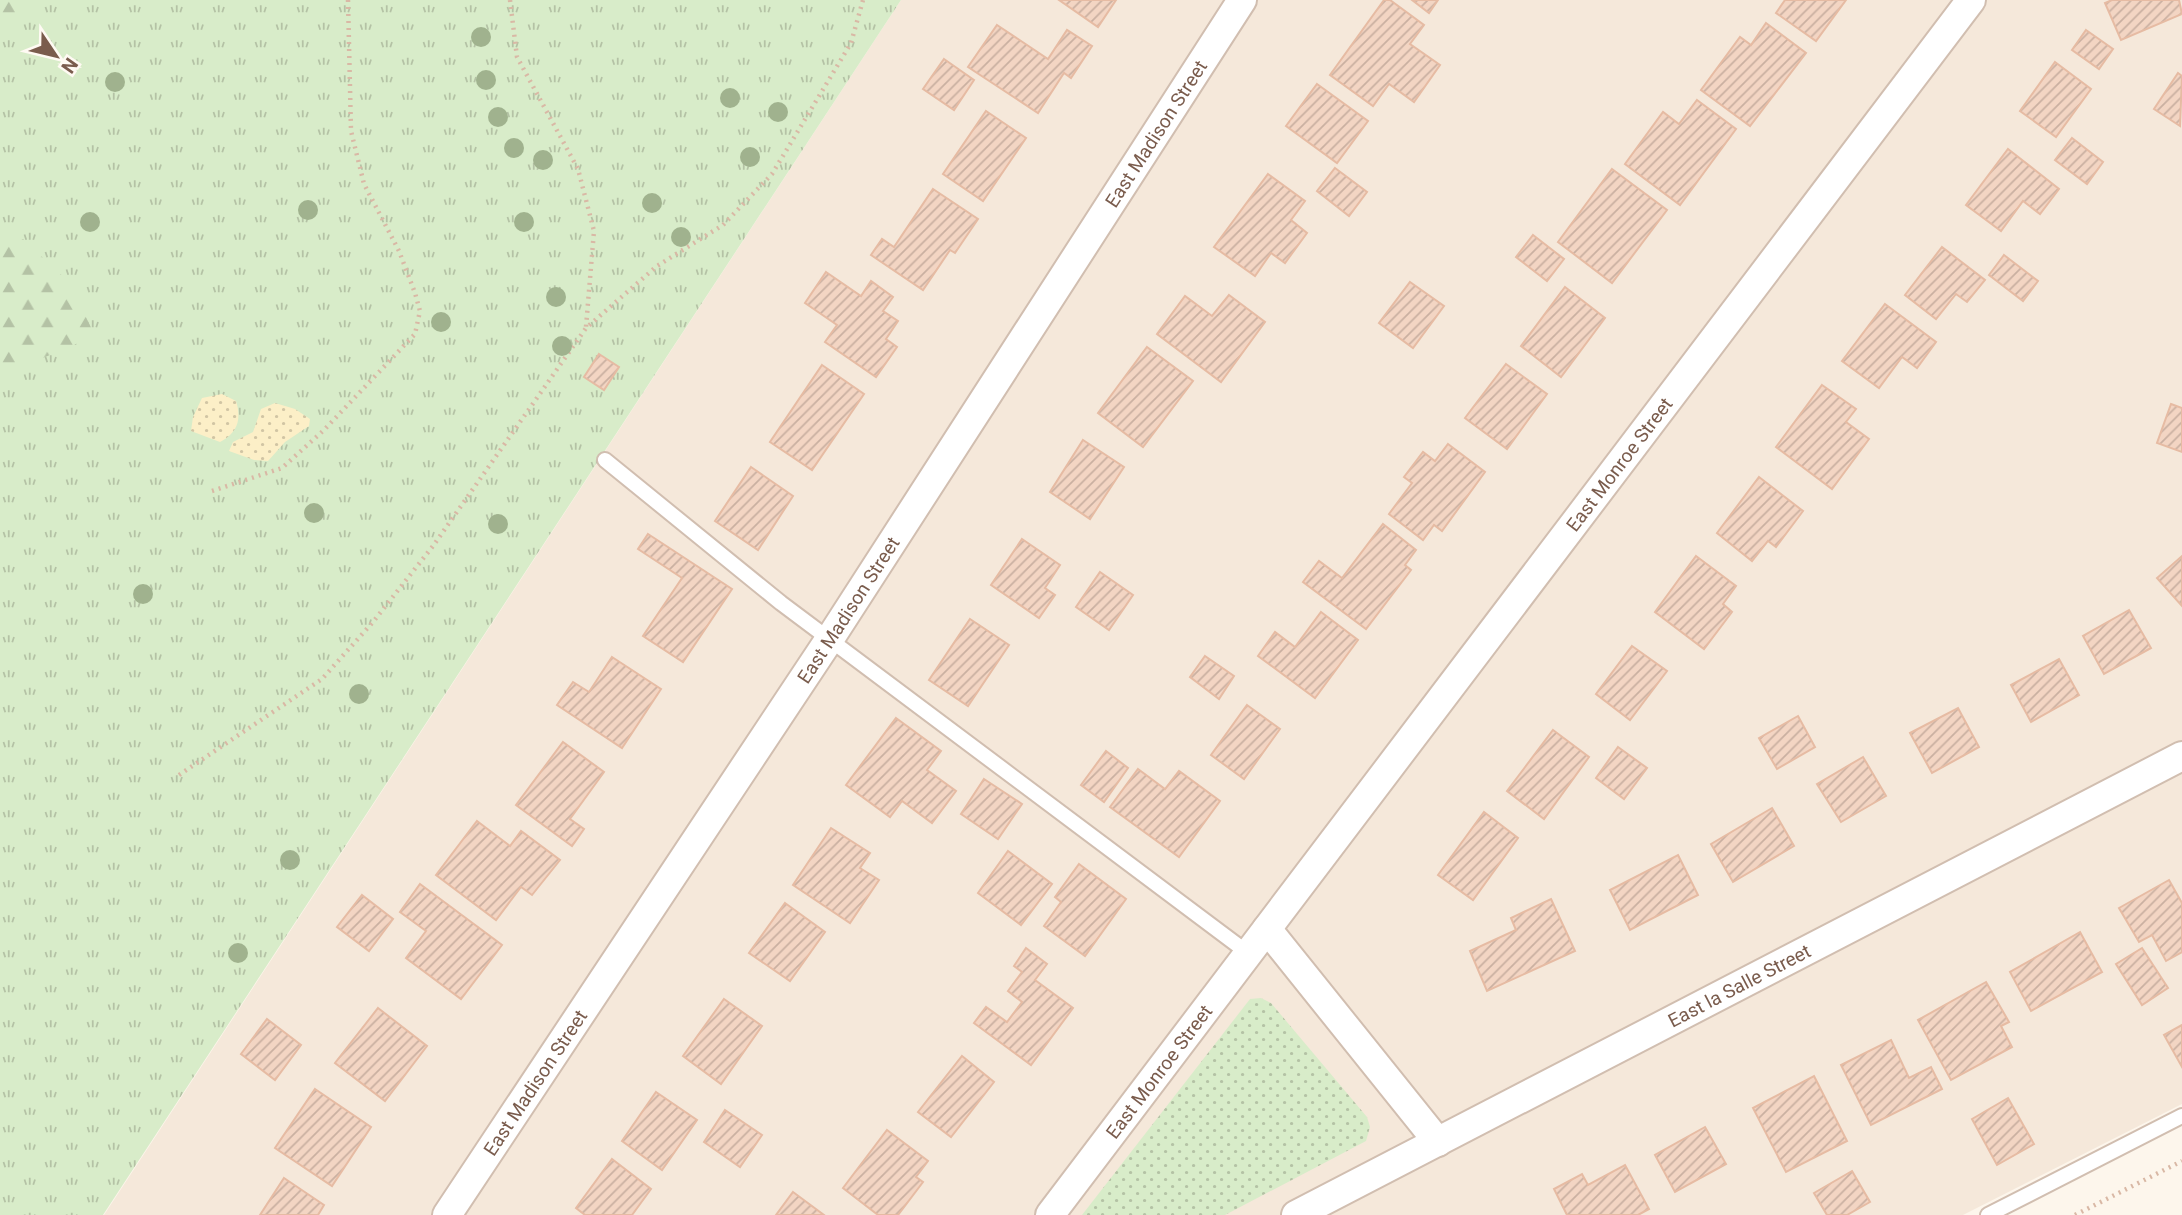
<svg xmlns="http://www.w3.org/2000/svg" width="2182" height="1215" viewBox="0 0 2182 1215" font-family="Roboto,sans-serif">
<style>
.residential{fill:#f5e8da}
.grass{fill:url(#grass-tufts)}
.forest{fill:url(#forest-firs)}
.sand{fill:url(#sand-dots)}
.park{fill:url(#park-dots)}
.building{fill:url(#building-hatch);stroke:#e6bba3;stroke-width:2}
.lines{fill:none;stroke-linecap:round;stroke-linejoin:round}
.service-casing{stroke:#d1beb0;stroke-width:18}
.minor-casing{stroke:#d1beb0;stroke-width:32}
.path{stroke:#d9b8a5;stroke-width:4.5;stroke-dasharray:2 5;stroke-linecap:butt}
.service{stroke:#fff;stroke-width:14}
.minor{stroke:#fff;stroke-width:28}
.tree{fill:#a0b28e}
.labels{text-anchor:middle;stroke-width:5;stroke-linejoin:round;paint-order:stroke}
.street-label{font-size:19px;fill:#7a5c4d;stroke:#fffaf3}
</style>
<defs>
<pattern id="grass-tufts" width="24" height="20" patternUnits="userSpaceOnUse" patternTransform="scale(1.75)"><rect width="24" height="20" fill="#d8ecc9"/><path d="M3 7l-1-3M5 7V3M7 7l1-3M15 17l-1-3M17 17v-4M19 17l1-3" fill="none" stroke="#b4c2a5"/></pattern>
<pattern id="forest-firs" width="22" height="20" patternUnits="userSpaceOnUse" patternTransform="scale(1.75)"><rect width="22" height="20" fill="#d8ecc9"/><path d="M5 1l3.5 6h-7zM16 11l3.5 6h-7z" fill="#b4c2a5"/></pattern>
<pattern id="sand-dots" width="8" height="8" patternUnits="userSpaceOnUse" patternTransform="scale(1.75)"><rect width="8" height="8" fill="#fcefc7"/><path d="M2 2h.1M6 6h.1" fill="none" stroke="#d1c5a4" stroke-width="1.8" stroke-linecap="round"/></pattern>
<pattern id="park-dots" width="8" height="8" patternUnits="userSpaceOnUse" patternTransform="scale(1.75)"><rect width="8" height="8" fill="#d8ecc9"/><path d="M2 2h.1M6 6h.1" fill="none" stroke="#b4c2a5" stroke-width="1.8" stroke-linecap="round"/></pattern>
<pattern id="building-hatch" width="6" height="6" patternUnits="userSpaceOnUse" patternTransform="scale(1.75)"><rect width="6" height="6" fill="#f3d5c3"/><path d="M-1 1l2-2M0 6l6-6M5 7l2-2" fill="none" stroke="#cab0a1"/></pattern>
</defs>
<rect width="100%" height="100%" fill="#fdf6ec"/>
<!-- residential -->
<polygon class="residential" points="901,0 2182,0 2182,1104 1963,1215 104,1215"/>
<!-- grass -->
<polygon class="grass" points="0,0 901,0 103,1215 0,1215"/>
<!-- forest -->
<g class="forest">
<polygon points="0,0 37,0 0,42"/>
<polygon points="23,239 70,283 95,336 0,376 0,245"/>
</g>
<!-- sand -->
<g class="sand">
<path d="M222,394l14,7c6,19 1,32 -16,41l-29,-11 2,-14 9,-19z"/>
<polygon points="275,403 295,409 310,419 309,426 285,442 268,461 254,460 229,451 233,442 253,432 261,409"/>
</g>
<!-- park -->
<polygon class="park" points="1261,998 1271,1003 1367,1117 1370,1127 1366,1141 1225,1215 1082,1215 1250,999"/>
<!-- building -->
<g class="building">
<polygon points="1059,0 1116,0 1098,27"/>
<polygon points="1384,0 1390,0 1424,25 1410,44 1440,65 1414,102 1389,84 1373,106 1330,75"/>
<polygon points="1412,0 1438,0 1429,13"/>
<polygon points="1785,0 1846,0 1816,41 1776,13"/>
<polygon points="2112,0 2179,0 2182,14 2121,40 2105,3"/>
<polygon points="1766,23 1806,53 1750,126 1701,90 1740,37 1751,45"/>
<polygon points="997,25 1048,59 1067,30 1092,46 1071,78 1064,73 1038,113 968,67"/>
<polygon points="2086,30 2113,49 2099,69 2072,50"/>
<polygon points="944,59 974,80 954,110 923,89"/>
<polygon points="2055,62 2091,89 2056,137 2020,111"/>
<polygon points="2178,73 2182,76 2180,126 2154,109"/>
<polygon points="1317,84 1368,121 1337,163 1286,126"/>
<polygon points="1697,100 1736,129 1680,205 1625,164 1663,112 1679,124"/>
<polygon points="986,111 1026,138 983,201 943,174"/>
<polygon points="2072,138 2103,162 2087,184 2055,160"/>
<polygon points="2008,149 2059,189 2040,214 2023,201 2001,231 1966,205"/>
<polygon points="1335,168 1367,192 1349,216 1317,191"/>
<polygon points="1612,169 1667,210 1612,283 1558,242"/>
<polygon points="1268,174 1305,201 1291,220 1307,233 1285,263 1271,253 1255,276 1214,247"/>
<polygon points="933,189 978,219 955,253 950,250 923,290 871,255 882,239 894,247"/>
<polygon points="1533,235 1564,259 1547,281 1516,257"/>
<polygon points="1942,247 1985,280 1967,302 1956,294 1936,319 1905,295"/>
<polygon points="2004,255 2038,281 2023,301 1989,275"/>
<polygon points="826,272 861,296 871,281 893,297 883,311 898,321 886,339 897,347 876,377 825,342 837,325 805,303"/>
<polygon points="1410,282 1444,306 1413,348 1379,323"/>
<polygon points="1565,287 1605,318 1561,377 1521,346"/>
<polygon points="1229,295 1265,322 1221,382 1157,334 1185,296 1212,316"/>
<polygon points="1885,304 1936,342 1917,368 1902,357 1879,388 1842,361"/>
<polygon points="1147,347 1193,381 1143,447 1098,413"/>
<polygon points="599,354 619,367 604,390 584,377"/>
<polygon points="1506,364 1547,394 1507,449 1465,418"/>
<polygon points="822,365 864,394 812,470 770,442"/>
<polygon points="1822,385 1856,409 1846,422 1869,439 1832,489 1776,447"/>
<polygon points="2171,404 2182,408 2182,452 2157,443"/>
<polygon points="1083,440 1124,467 1090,519 1050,492"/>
<polygon points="1448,444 1485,472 1442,531 1434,525 1423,540 1389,514 1412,483 1404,477 1423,452 1435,461"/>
<polygon points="751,467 793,496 758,550 715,521"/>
<polygon points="1759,477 1803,511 1776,547 1768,541 1752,561 1717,533"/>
<polygon points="1383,524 1416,550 1405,565 1411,570 1366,629 1303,582 1319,561 1342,578"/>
<polygon points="648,534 732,589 683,662 643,636 682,578 638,549"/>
<polygon points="1022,539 1060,565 1045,588 1055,595 1039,618 991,585"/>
<polygon points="1696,556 1736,586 1723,604 1732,612 1704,649 1655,612"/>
<polygon points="2182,556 2182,606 2157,578"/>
<polygon points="1100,572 1133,595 1109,630 1076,607"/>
<polygon points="2129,610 2151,648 2104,674 2083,636"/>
<polygon points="1321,612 1358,640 1315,698 1258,656 1275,632 1295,647"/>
<polygon points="970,619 1009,645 968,706 929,680"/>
<polygon points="1632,646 1667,671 1630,720 1596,694"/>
<polygon points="1205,656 1234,676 1219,699 1190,677"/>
<polygon points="612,657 661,689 622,748 557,705 573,682 589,692"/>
<polygon points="2059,659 2079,695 2031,722 2011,685"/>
<polygon points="1247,705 1280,729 1244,779 1211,755"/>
<polygon points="1958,708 1979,747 1932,773 1910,733"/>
<polygon points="1798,716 1815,747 1777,769 1759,738"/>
<polygon points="896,718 941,751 927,770 956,791 932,823 902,801 890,817 846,785"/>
<polygon points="1553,730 1589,757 1544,819 1507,791"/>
<polygon points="563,742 604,772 570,819 584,829 572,846 516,805"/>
<polygon points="1618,747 1647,768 1624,799 1596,778"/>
<polygon points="1106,751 1128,768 1104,802 1081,785"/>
<polygon points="1863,757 1886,796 1841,822 1817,784"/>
<polygon points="1138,769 1165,789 1179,771 1220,801 1179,857 1110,807"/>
<polygon points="984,779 1022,804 998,839 961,814"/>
<polygon points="1772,808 1794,846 1733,882 1711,844"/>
<polygon points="1484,812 1518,838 1473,900 1438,875"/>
<polygon points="477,821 510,846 521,831 560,860 532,895 521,887 496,920 436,875"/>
<polygon points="831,828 870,853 860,868 879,880 850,923 793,885"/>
<polygon points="1008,851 1052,884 1021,925 978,893"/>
<polygon points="1678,855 1698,895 1630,930 1610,890"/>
<polygon points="1079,864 1126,899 1085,956 1044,926 1061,902 1055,897"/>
<polygon points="2169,880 2182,903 2182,952 2166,961 2152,935 2139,942 2119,908"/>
<polygon points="420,884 502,945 461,999 406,958 426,931 400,912"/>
<polygon points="362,895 393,919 369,951 337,927"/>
<polygon points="1551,899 1575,951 1487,991 1470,951 1516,930 1511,918"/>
<polygon points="785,903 825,932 790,981 749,953"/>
<polygon points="2080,932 2102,972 2031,1011 2010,972"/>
<polygon points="1026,948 1047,964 1035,980 1073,1008 1031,1065 974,1023 986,1007 1007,1022 1022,1002 1008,991 1022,972 1014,966"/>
<polygon points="2142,948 2168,988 2142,1005 2116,964"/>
<polygon points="1986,982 2009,1022 2001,1026 2012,1047 1951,1080 1918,1020"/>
<polygon points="724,999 762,1026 721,1084 683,1056"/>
<polygon points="378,1008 427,1046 385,1101 335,1063"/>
<polygon points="267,1019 301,1045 275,1080 241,1054"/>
<polygon points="2182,1025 2182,1067 2164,1035"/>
<polygon points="1891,1040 1909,1078 1931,1067 1942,1089 1871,1125 1841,1065"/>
<polygon points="962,1056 994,1082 951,1137 918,1112"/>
<polygon points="1814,1076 1847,1141 1786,1172 1753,1108"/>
<polygon points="315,1089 371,1127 332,1186 275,1148"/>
<polygon points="656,1092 697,1120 662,1170 622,1141"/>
<polygon points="2008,1098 2034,1144 1997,1165 1972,1119"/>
<polygon points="725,1110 762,1135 740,1167 704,1142"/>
<polygon points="1705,1127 1726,1164 1675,1192 1655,1155"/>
<polygon points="887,1130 928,1161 916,1177 923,1182 898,1215 878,1215 843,1188"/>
<polygon points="612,1159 651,1189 632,1215 585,1215 576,1208"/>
<polygon points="1625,1165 1649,1209 1638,1215 1567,1215 1554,1189 1582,1174 1588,1185"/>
<polygon points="1852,1171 1870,1202 1847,1215 1827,1215 1814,1193"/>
<polygon points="284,1178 324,1205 318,1215 260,1215"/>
<polygon points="793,1192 824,1215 776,1215"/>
</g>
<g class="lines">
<defs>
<g id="service">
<polyline points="605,460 781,603 1248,953"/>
<polyline points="1988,1215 2182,1116"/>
</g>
<g id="minor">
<polyline points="1267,929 1438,1142"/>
<path id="s1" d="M447,1215l382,-575 413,-640"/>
<path id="s2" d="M1050,1215l921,-1215"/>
<path id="s3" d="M1296,1215l886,-459"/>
</g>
</defs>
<!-- service casing -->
<use href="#service" class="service-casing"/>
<!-- minor casing -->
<use href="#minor" class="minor-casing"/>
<!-- path -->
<g class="path">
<polyline points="510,0 517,57 578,169 594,231 586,327"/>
<polyline points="212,491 282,468 324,430 415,334 420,311 415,293 399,251 364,184 351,131 348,0"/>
<polyline points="179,775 322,679 373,622 433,546 586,328 657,266 723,225 772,174 851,43 863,0"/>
<polyline points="2075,1215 2182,1161"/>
</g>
<!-- service -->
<use href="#service" class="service"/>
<!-- minor -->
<use href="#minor" class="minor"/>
</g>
<!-- trees -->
<g class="tree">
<circle cx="481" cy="37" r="10"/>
<circle cx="486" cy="80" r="10"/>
<circle cx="115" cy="82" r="10"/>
<circle cx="730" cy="98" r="10"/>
<circle cx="778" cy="112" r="10"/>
<circle cx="498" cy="117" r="10"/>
<circle cx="514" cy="148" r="10"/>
<circle cx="750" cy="157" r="10"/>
<circle cx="543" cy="160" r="10"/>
<circle cx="652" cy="203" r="10"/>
<circle cx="308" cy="210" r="10"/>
<circle cx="90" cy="222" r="10"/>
<circle cx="524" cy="222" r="10"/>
<circle cx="681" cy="237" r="10"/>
<circle cx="556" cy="297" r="10"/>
<circle cx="441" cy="322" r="10"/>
<circle cx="562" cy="346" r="10"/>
<circle cx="314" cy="513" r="10"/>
<circle cx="498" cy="524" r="10"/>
<circle cx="143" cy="594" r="10"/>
<circle cx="359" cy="694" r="10"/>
<circle cx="290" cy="860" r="10"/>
<circle cx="238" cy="953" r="10"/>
</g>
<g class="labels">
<!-- street labels -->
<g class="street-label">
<text dy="7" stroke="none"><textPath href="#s1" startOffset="1293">East Madison Street</textPath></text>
<text dy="7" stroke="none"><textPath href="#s2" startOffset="942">East Monroe Street</textPath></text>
<text dy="7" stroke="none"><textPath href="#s1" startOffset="726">East Madison Street</textPath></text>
<text dy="7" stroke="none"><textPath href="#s3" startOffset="499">East la Salle Street</textPath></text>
<text dy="7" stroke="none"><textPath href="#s2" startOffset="180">East Monroe Street</textPath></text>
<text dy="7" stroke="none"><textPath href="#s1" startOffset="159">East Madison Street</textPath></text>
</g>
</g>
<!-- north arrow -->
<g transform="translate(56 56) rotate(125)" stroke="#fffaf3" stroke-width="5" paint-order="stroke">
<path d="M0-5L12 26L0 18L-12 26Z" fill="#7a5c4d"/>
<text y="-10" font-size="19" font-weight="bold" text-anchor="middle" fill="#7a5c4d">N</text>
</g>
</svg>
